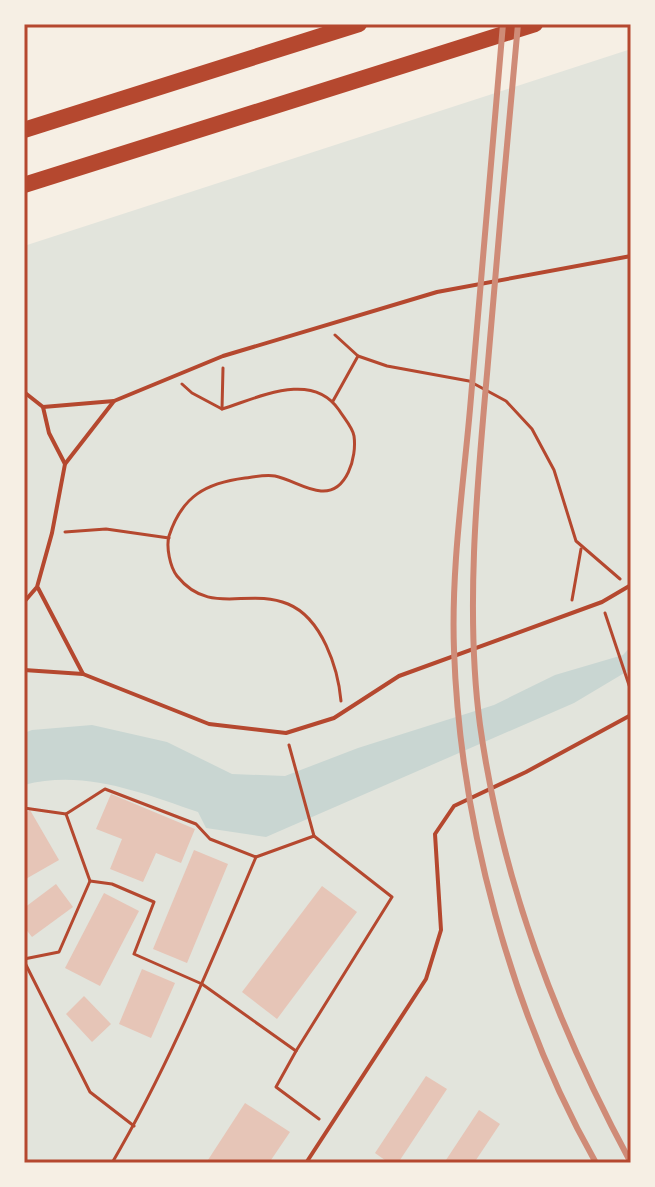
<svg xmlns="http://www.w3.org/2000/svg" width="655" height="1187" viewBox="0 0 655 1187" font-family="Mulish,sans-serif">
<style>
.green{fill:#e2e4dc}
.water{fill:#c9d6d2}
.building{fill:#e6c5b7}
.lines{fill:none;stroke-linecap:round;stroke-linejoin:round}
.path{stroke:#b5482f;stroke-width:3}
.service{stroke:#b5482f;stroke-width:4}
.motorway{stroke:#b5482f;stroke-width:16}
.rail{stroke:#cf8b77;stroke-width:6}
.neatline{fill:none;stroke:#b5482f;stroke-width:3}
</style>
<rect width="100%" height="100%" fill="#f6efe4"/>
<!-- green -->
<polygon class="green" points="631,49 631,1153 620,1163 24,1163 24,246"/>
<!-- water -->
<path class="water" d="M631,646v23l-57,34 -308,134 -60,-9 -8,-16c-56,-19 -114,-43 -174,-27v-52l8,-3 60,-5 75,17 65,32 53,2 73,-28 136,-43 61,-30 68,-20z"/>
<!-- building -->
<g class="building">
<polygon points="111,794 195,829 181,863 156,853 143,882 110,869 122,839 96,829"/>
<polygon points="30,810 59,860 24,880 24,814"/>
<polygon points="194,850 228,864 187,963 153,949"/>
<polygon points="56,884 73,907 32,937 24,927 24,908"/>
<polygon points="322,886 357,912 277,1019 242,992"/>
<polygon points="104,893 139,911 100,986 65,968"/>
<polygon points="142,969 175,983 151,1038 119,1024"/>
<polygon points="84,996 111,1024 92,1042 66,1014"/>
<polygon points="426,1076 447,1089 398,1163 389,1163 375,1153"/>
<polygon points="245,1103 290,1132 269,1163 206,1163"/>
<polygon points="479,1110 500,1124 474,1163 444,1163"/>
</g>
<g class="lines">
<!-- path -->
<g class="path">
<polyline points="335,335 358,356 387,366 469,381 506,401 532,429 554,470 576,541 620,579"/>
<path d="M182,384l10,9 30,16c36,-11 90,-39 117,1 5,8 14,18 15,26 3,21 -7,57 -33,55 -15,-1 -31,-12 -46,-15 -9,-2 -21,1 -30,2 -39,5 -63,18 -76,58 -3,11 1,31 8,40 33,41 70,11 111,28 34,14 50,64 53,97"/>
<polyline points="333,401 358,356"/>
<polyline points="222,409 223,368"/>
<polyline points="65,532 106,529 169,538"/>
<polyline points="572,600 581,549"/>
<polyline points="605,613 631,691"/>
<polyline points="289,745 314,836"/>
<polyline points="24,808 66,814 105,789 196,824 210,839 256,857"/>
<polyline points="90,881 112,884 154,902 134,954 202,984 296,1051 276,1087 319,1119"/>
<polyline points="24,959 59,952 90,881 66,814"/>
<polyline points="24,961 90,1092 134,1126"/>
<path d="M112,1163c57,-97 100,-203 144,-306l58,-21 78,61 -96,154"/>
</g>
<!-- service -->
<g class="service">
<polyline points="24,392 43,407 114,401"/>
<polyline points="43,407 49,433 65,464"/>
<polyline points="38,588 83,674"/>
<polyline points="24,602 37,587 52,533 65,464 114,401 223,356 437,292 631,256"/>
<polyline points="24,670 83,674 209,724 286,733 334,718 399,676 602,602 631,585"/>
<polyline points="306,1163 426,979 441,930 435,834 454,806 526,772 631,715"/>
</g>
<!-- motorway -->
<g class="motorway">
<polyline points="24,130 359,24"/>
<polyline points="24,185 535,24"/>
</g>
<!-- rail -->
<g class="rail">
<path d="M503,24c-11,128 -22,257 -33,385 -7,79 -19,161 -16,241 6,172 57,363 142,513"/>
<path d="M518,24c-11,117 -21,233 -31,350 -10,111 -22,240 -7,351 22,157 76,299 151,438"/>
</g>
</g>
<!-- border -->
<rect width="655" height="1187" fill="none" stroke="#f6efe4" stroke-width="52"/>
<rect x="26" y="26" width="603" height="1135" class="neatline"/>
</svg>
